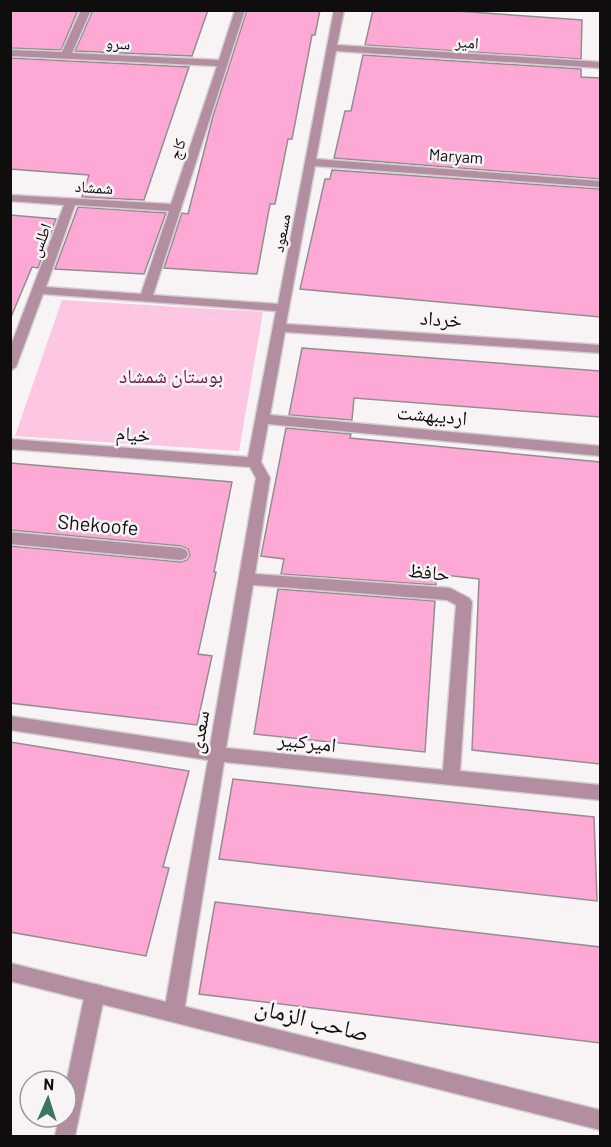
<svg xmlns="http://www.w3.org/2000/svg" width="611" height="1147" viewBox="0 0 611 1147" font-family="Barlow,'Noto Naskh Arabic',sans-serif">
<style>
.green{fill:#fdc6e2}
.building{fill:#fea9d5;stroke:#928e90;stroke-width:1.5}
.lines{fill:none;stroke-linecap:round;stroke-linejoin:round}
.minor-casing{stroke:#d3cfd1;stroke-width:3}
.tertiary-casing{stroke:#d3cfd1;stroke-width:3}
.minor{fill:#b38ea0;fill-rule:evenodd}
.tertiary{fill:#b38ea0;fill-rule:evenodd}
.labels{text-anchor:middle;stroke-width:5;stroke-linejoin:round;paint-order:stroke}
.far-street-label{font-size:16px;fill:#0f0d0e;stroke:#f8f4f6}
.street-label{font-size:20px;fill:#0f0d0e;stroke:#f8f4f6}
.park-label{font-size:20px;fill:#731250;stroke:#f8f4f6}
.near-street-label{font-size:24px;fill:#0f0d0e;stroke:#f8f4f6}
</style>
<rect width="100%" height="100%" fill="#f8f4f6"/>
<!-- green -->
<polygon class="green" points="62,300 263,312 239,451 15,436"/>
<!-- building -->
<g class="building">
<polygon points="10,10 78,10 61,50 10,48"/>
<polygon points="93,10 208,10 192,56 75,51"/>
<polygon points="247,10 320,10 315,35 312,35 292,139 288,139 275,204 270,204 257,274 164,268 182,213 188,214 213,116"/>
<polygon points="373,10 443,10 582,20 581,59 365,45"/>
<polygon points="363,55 581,69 581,77 600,78 600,179 334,158 345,111 351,111"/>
<polygon points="10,58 189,67 144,200 82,197 89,175 10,169"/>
<polygon points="332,170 600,189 600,317 300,289 325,179 330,179"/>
<polygon points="78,207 166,213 144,274 55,269"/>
<polygon points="10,215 56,219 38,268 32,267 11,317"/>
<polygon points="302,348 600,371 600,417 354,398 352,420 289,415"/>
<polygon points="286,428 351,434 350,438 600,462 600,764 472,750 479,579 436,574 436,585 281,574 284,559 261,556"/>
<polygon points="10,463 232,482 214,572 216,572 198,654 212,656 197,725 10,703 10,546 181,562 187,560 190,555 188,549 181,546 10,530"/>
<polygon points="278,589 435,601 425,752 254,734"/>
<polygon points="10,742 189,771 163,867 169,868 146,956 10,932"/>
<polygon points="233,779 594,817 597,901 219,859"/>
<polygon points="215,902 600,947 600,1043 199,994"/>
</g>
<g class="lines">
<defs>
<g id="minor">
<path d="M81,10h10l-19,43 147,7 16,-50h10l-92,285 125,9 56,-294h10l-7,35 263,17v6l-264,-17 -20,108 284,22v6l-285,-21 -29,158 314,21v8l-315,-21 -15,83 330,31v10l-332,-32 -7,38 9,16 -15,96 195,14 19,10 3,4 -12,169 140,14v15l-376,-38 -40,250 -3,7 -7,3 -7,-3 -3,-7 44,-252 -198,-30v-14l200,30 46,-268 -6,-11 -240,-18v-10l238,18 28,-146 -233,-17 -27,73 -6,4v-23l54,-143 -54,-4v-6l161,9 46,-138 -207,-10v-6l52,2zM75,205l94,6 -28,83 -95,-7zM253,585l194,15 9,5 -13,165 -217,-22z"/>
<polygon points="10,532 181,548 186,550 188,554 186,558 181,560 10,544"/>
<polygon points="95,984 102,986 105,993 75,1136 55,1136 59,1117 66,1117 66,1084 85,993 88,986"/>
</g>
<polygon id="tertiary" points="10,963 600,1110 600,1130 10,981"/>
</defs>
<!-- minor casing -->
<use href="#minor" class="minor-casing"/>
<!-- tertiary casing -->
<use href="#tertiary" class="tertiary-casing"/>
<!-- minor -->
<use href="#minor" class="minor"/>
<!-- tertiary -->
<use href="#tertiary" class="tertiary"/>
</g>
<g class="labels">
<!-- far-street labels -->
<g class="far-street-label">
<text transform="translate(467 42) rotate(4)" y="6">امیر</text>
<text transform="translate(118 43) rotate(3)" y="6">سرو</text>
<text transform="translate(177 149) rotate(-72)" y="6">کاج</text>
<text transform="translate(456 156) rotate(4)" y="6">Maryam</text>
<text transform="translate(94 187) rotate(4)" y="6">شمشاد</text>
<text transform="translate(281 233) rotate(-79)" y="6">مسعود</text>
<text transform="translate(40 240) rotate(-70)" y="6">اطلس</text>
</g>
<!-- street labels -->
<g class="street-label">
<text transform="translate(441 319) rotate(4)" y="7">خرداد</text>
<text transform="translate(432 415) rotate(5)" y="7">اردیبهشت</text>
<text transform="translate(133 434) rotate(4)" y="7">خیام</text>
<text transform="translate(98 525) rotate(5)" y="7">Shekoofe</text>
<text transform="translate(429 572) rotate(6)" y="7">حافظ</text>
<text transform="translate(199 732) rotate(-81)" y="7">سعدی</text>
<text transform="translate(307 742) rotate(6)" y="7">امیرکبیر</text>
</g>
<!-- park labels -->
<g class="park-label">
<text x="171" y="383">بوستان شمشاد</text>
</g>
<!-- near-street labels -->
<g class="near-street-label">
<text transform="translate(312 1020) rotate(14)" y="8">صاحب الزمان</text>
</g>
</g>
<!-- border -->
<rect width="611" height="1147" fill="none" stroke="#0f0d0e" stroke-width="24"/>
<!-- north arrow -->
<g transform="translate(48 1099) rotate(3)"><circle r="28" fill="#f8f4f6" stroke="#9b9899" stroke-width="1.5"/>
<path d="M0-4.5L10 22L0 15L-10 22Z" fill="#3a7660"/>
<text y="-9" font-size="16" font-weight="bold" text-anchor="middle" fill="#0f0d0e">N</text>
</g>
</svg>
